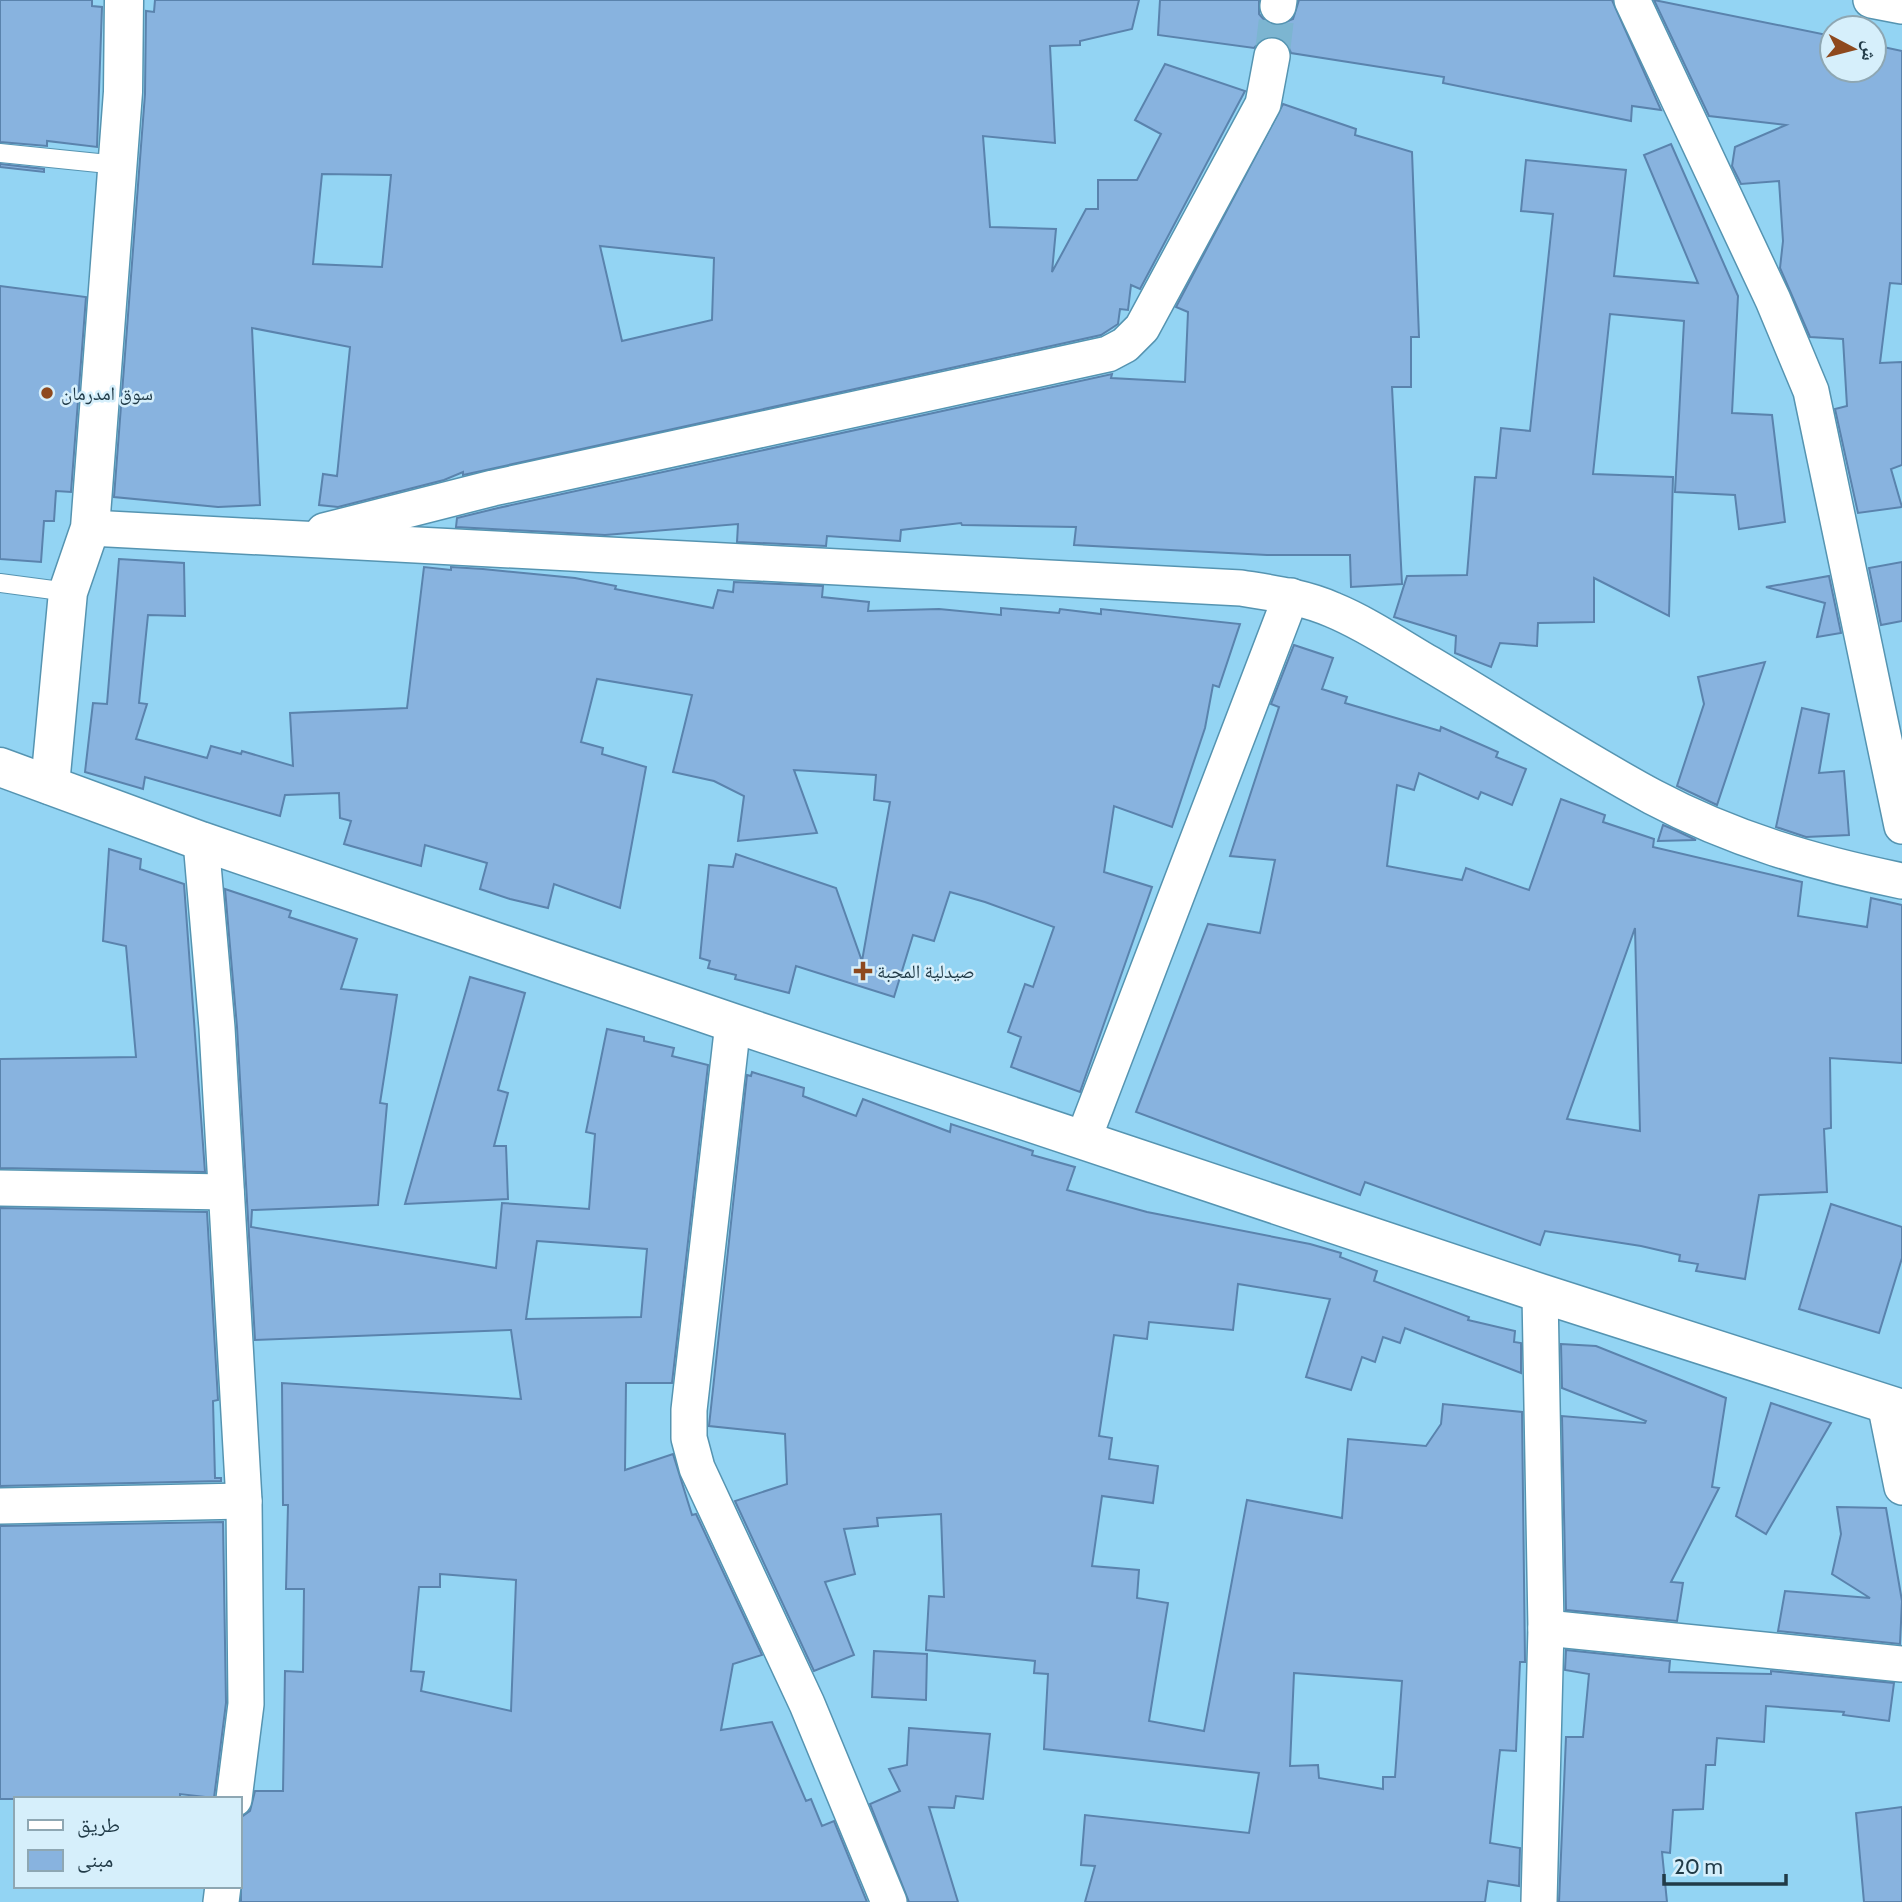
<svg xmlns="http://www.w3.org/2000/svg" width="1902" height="1902" viewBox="0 0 1902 1902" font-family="Cabin,'Noto Naskh Arabic',sans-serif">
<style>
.building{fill:#88b3df;stroke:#5a83ad;stroke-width:2;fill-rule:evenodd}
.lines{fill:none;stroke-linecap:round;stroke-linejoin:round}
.minor-tunnel{stroke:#7cb5d1;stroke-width:35;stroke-dasharray:35 18;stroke-linecap:butt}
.service-casing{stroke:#5594b1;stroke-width:20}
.minor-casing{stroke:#5594b1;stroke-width:38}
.tertiary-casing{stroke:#5594b1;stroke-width:41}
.service{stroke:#fff;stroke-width:18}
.minor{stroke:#fff;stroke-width:35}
.tertiary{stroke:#fff;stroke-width:38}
.poi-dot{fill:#8e491e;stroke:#d6effb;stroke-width:2.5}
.labels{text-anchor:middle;stroke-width:5;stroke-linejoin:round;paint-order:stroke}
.poi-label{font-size:19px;fill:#213b48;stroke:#d6effb;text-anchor:start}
</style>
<rect width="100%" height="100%" fill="#93d4f3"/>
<!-- building -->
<g class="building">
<polygon points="0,0 92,0 92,6 102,7 97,147 47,141 47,146 0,142"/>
<path d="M155,0h984l-7,29 -52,12v4l-30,1 5,97 -72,-7 7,91 66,2 -4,43 34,-63h12v-29h39l24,-46 -26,-14 30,-56 80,27 -105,198 -9,-4 -3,25 -8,-1 -2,15 -17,11 -638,140v-3l-19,8 -106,27 -19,-2 4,-31 14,2 13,-129 -98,-19 8,177 -42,2 -104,-10 31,-403 1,-83 8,1zM322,174l69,1 -9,92 -69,-3zM600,246l114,12 -2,62 -90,21z"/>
<polygon points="1160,0 1259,0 1259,14 1266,22 1275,26 1293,19 1299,0 1612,0 1661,110 1632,106 1631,121 1443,83 1444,77 1291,53 1286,41 1275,36 1265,37 1254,48 1158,35"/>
<polygon points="1654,0 1832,36 1832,70 1874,70 1874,45 1902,51 1902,284 1890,283 1880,363 1902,362 1902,465 1891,469 1902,507 1858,513 1835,409 1847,406 1843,339 1810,337 1780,268 1783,241 1779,181 1741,184 1732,166 1735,147 1786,125 1709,116"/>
<polygon points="1283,104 1356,129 1355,135 1412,152 1419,337 1411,337 1411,387 1392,387 1402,584 1351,587 1350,555 1267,555 1074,545 1076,527 962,525 961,523 901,530 900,541 827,536 826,546 737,542 738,524 605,535 456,527 457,518 498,508 1112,374 1111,378 1185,382 1188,312 1176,307"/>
<polygon points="1671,144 1738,296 1732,413 1772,415 1785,522 1739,529 1735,495 1675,492 1684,321 1610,314 1593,474 1673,477 1669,616 1594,578 1594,622 1538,623 1537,646 1500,643 1491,667 1455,653 1456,636 1394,617 1407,576 1467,575 1475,477 1496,478 1501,428 1530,431 1553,214 1521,211 1526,160 1626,170 1614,276 1698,283 1644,155"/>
<polygon points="0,164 44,169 44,172 0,167"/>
<polygon points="0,286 86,297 71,492 56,491 54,521 44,521 41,562 0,559"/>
<polygon points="119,559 184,563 185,616 148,615 139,703 147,704 136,739 207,758 211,746 241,754 242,751 293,766 290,713 407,708 424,567 451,570 451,567 483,569 575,578 616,586 615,589 713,608 718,590 733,592 734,582 823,586 822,597 869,602 868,611 939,609 1001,615 1001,608 1059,613 1060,609 1101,614 1101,609 1240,624 1219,687 1213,685 1205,728 1172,827 1114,806 1104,872 1152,887 1080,1092 1011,1067 1021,1037 1008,1032 1025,984 1033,987 1054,927 985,902 950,892 934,941 913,935 894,997 796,966 789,993 735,979 736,975 708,968 710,961 700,958 709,865 733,867 736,854 836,888 862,961 890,802 874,800 876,775 794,770 817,833 738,841 744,796 714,781 673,772 692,695 597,679 581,742 603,748 602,754 646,767 620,908 554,884 548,908 510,899 480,889 487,863 425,845 421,866 344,844 351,821 340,818 339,793 285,795 280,816 145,777 143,789 85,772 93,703 107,704"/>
<polygon points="1902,562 1902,621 1881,625 1869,568"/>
<polygon points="1829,576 1841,633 1817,637 1825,603 1766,587"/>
<path d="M1294,645l39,13 -11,31 25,8 -2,6 95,28 1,-4 57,25 -2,5 30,12 -14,36 -31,-13 -3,7 -59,-26 -5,17 -17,-5 -10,81 75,14 4,-12 63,22 32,-91 44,16 -2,7 51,17 -1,8 149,35 -4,34 69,11 4,-29 31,7v158l-72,-5 1,70 -7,1 3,63 -68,3 -14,84 -49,-8 2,-7 -19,-3 1,-6 -39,-9 -96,-15 -5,14 -175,-63 -5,13 -224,-83 72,-188 52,9 15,-73 -45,-4 49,-149 -8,-3zM1635,928l5,203 -73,-12z"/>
<polygon points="1765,662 1717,805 1677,786 1704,704 1698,677"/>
<polygon points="1802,708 1829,714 1819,773 1844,771 1849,835 1806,837 1776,827"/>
<polygon points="1663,825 1675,830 1696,840 1658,841"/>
<polygon points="109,849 141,859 140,869 184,884 205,1172 0,1168 0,1059 136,1057 126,946 103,941"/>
<path d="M225,889l66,22 -2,6 68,22 -16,50 56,6 -17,108 7,1 -9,101 -126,5 -1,17 245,41 6,-65 87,6 6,-75 -9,-2 21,-103 37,8v4l30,7 -2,8 36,9 -36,318h-46l-1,87 48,-16 19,61 4,-1 66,141 -29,9 -12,66 51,-8 34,79 5,-2 11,27 12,-5 33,81h-626l-1,-84 10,-7 5,-20h28l2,-120 18,1 1,-83h-18l2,-84h-5l-1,-122 239,16 -10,-69 -256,10 -18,-313zM537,1241l110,8 -6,68 -115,2zM440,1574l76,6 -5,131 -90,-20 3,-19 -13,-1 8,-84h21z"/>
<polygon points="470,977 525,993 498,1090 508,1093 494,1146 506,1146 508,1199 405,1204"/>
<path d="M752,1072l52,16 -1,8 53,20 7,-17 87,33 1,-8 82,27 -1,4 43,12 -8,23 80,22 163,32 31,9 -1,4 37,14 -3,10 95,36 -1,3 47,11 -1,11 7,1v30l-116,-45 -5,15 -17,-6 -8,25 -13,-5 -11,33 -45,-13 24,-78 -92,-15 -5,46 -84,-8 -2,17 -33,-4 -15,101 13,2 -3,21 49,7 -5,37 -51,-7 -10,70 47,4 -2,28 31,5 -19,118 55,10 43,-231 95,18 6,-79 78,7 15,-22 2,-20 79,8 3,250h-5l-4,89 -16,-1 -10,93 30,5 -1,38 -31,-5 -3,21h-400l10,-36 -14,-1 4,-50 164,18 10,-60 -215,-24 4,-75 -14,-1 1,-12 -109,-11 3,-54 15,1 -3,-83 -64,4 1,8 -34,3 11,45 -30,8 29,73 -40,16 -79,-170 52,-17 -2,-50 -76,-8 38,-351 4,1zM1294,1673l108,8 -7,96h-12v12l-64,-11 -1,-13 -28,1z"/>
<polygon points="1831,1204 1902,1227 1902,1258 1879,1333 1799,1309"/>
<polygon points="0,1208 207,1212 218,1400 213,1401 215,1478 221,1478 221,1481 0,1486"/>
<polygon points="1561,1344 1596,1346 1726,1398 1712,1487 1719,1488 1671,1582 1683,1583 1677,1621 1566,1610 1562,1416 1645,1423 1646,1421 1562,1388"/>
<polygon points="1771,1403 1831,1423 1766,1534 1736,1516"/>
<polygon points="1837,1507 1886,1508 1902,1601 1900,1644 1778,1631 1785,1591 1870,1598 1832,1574 1841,1534"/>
<polygon points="223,1522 226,1703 214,1798 180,1794 180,1799 0,1799 0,1526"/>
<polygon points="1566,1650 1670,1661 1669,1672 1771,1674 1771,1671 1894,1683 1889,1721 1843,1715 1844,1712 1766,1706 1764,1742 1717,1738 1715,1765 1706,1765 1703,1809 1673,1810 1670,1853 1662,1852 1667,1902 1559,1902 1566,1737 1583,1737 1589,1674 1565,1670"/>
<polygon points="874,1651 927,1654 926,1700 872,1697"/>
<polygon points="909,1728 990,1734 983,1799 956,1796 954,1808 929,1807 958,1902 909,1902 870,1804 900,1791 889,1769 907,1765"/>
<polygon points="1902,1807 1902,1902 1864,1902 1856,1813"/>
</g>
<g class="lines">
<!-- minor-tunnel -->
<polyline class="minor-tunnel" points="1272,56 1278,6"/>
<defs>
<g id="service">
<polyline points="0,153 118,165"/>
<polyline points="0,583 68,592"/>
</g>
<g id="minor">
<polyline points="1632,0 1773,300 1811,391 1902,826"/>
<polyline points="1871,0 1902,6"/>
<polyline points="1278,6 1279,0"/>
<path d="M90,528l1151,60c31,5 63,9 92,22 34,14 66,36 97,54 74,44 147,92 223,133 79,42 161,66 249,84"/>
<polyline points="324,531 493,488 1108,354 1125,345 1142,328 1263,104 1272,56"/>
<polyline points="201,841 217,1028 244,1501 246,1704 234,1799"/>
<polyline points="733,1023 689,1410 689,1438 697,1468 807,1704 889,1902"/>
<polyline points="1083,1140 1291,596"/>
<polyline points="0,1188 226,1192"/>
<polyline points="1885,1403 1902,1487"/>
<polyline points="0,1506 244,1501"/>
<polyline points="1546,1628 1902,1664"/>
<polyline points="221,1902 223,1886"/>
<polyline points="1539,1902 1546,1628 1540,1293"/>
</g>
<g id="tertiary">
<polyline points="0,767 201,841 733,1023 1540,1293 1902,1409"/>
<polyline points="50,785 68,592 90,528 123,92 124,0"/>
</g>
</defs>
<!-- service casing -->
<use href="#service" class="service-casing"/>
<!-- minor casing -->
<use href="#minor" class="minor-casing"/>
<!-- tertiary casing -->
<use href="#tertiary" class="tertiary-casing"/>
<!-- service -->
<use href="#service" class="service"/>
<!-- minor -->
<use href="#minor" class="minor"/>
<!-- tertiary -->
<use href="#tertiary" class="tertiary"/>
</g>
<!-- markers -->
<g class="poi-dot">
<circle cx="47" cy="393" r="7"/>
<path d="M859.5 960.5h7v7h7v7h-7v7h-7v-7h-7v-7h7z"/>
</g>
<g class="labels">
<!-- poi labels -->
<g class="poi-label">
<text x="61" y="400">سوق امدرمان</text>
<text x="877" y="978">صيدلية المحبة</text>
</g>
</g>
<!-- legend -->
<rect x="14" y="1797" width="228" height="91" fill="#d6effb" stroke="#8ea7b3" stroke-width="2"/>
<rect x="28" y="1820" width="35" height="10" fill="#ffffff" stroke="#8ea7b3" stroke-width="2"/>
<text x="77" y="1832" font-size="21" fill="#213b48">طريق</text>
<rect x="28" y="1850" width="35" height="21" fill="#88b3df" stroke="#8ea7b3" stroke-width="2"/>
<text x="77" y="1867" font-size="21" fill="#213b48">مبنى</text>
<!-- north arrow -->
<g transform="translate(1853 49) rotate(97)"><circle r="33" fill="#d6effb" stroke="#8ea7b3" stroke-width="2"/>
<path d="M0-5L12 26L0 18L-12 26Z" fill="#8e491e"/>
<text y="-10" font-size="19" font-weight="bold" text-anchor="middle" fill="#213b48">ش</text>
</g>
<!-- scale -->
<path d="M1664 1874v10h122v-10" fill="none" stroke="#213b48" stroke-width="3.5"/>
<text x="1674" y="1874" font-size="21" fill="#213b48" stroke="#d6effb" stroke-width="5" paint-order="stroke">20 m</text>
</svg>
